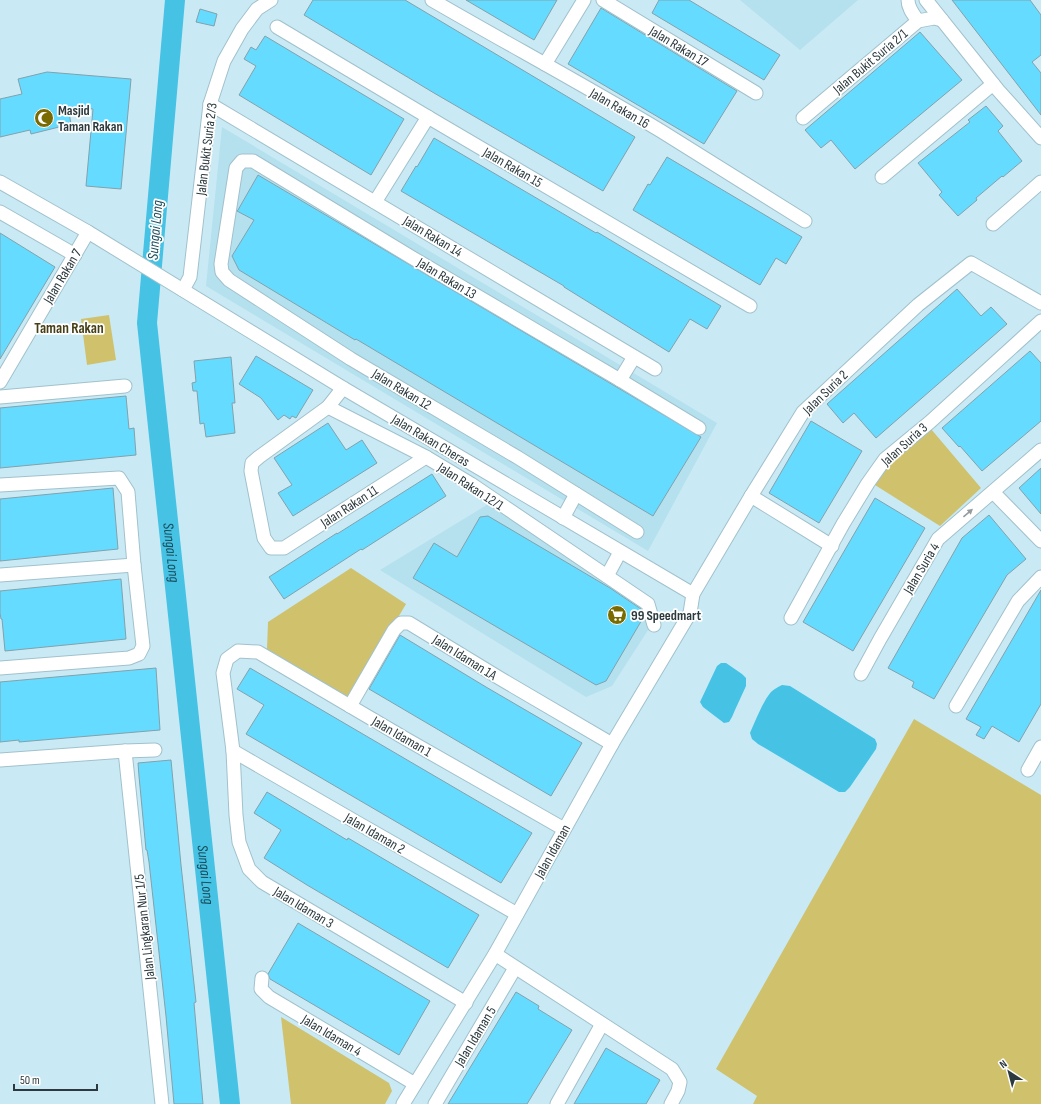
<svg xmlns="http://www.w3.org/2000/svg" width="1041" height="1104" viewBox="0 0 1041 1104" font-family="'Sofia Sans Condensed',sans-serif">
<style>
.built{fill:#b5e0ee}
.green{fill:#d0c16d}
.water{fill:#46c2e4}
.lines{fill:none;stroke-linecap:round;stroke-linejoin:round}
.river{stroke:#46c2e4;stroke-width:20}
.building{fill:#65dcff;stroke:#82a1ac}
.minor-casing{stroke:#a1c1cc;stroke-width:15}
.minor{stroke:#fff;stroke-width:13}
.oneway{fill:#969c9e}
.labels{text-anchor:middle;stroke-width:3.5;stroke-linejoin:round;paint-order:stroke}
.street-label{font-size:14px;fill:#2c3a3e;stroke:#fff}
.poi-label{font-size:14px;font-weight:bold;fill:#2c3a3e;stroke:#fff;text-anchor:start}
.water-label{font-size:15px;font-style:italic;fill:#184c5a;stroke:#fff}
.neighbourhood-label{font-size:15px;font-weight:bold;fill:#463f15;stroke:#fff}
</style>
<rect width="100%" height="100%" fill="#c9eaf5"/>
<!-- built -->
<g class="built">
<polygon points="740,0 858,0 800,50"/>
<polygon points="222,127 717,423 648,551 206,286"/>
<polygon points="490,503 644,606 650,627 612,686 586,697 380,570"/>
</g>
<!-- green -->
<g class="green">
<polygon points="109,315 116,360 87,365 81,319"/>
<polygon points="931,429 981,488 940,526 875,485 888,464"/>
<polygon points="351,568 406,604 350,699 267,649 268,622"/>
<polygon points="914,719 1041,795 1041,1104 753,1104 757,1096 716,1069"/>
<polygon points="281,1017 389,1083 392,1091 385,1104 291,1104"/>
</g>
<!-- water -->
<g class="water">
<polygon points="721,663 726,663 742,674 746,678 746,686 735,710 732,717 729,722 724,723 703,707 700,702 717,666"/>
<path d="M782,685l8,1 85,53 2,5 -1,5 -26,38 -5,5h-6l-81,-48 -6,-5 -2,-6c5,-11 13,-32 21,-41 3,-3 7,-5 11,-7z"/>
</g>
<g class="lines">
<!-- river -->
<path class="river" id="s1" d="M175,0l-28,323 83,781"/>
</g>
<!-- building -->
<g class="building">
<polygon points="313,0 405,0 635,137 603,191 434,93 304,15"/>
<polygon points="466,0 557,0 534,40"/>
<polygon points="659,0 689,0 780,55 764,80 652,13"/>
<polygon points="952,0 1030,0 1041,15 1041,55 1032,62 1041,73 1041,115"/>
<polygon points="601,8 737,91 704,144 568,64"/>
<polygon points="200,9 217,14 214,26 196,22"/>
<polygon points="920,32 962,80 855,169 831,140 821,148 805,130"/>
<polygon points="265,36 404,119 371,175 239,95 256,66 244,59 251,47 256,50"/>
<polygon points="47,72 131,79 121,189 86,186 93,109 68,107 71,124 31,134 30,130 0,137 0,99 22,94 18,79"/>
<polygon points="986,106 1003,126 998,131 1022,161 1003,177 1002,176 976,198 977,200 958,216 939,195 942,192 918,163 970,122 968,120"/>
<polygon points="434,138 596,233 597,232 721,306 707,329 690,319 669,352 564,287 564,286 401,191 416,166 417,167"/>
<polygon points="667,157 802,237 786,264 776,258 760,285 633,210 648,184 650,185"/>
<polygon points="258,175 701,437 653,516 356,339 355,340 239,270 232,256 254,220 237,211 238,210"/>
<polygon points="0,233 55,267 0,359"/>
<polygon points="957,289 981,316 991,307 1007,324 876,438 854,413 843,423 827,404"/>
<polygon points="1030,351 1041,363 1041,421 982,471 960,446 959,447 942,428"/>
<polygon points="256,356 313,390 296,418 292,416 290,419 284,415 278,420 261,398 239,384"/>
<polygon points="231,357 235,403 232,403 235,433 206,437 204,423 200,424 197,391 193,391 192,383 196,382 194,361"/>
<polygon points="126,396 129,429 134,428 136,455 0,468 0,408"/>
<polygon points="811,421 862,451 819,523 769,493"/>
<polygon points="328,423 346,450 362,440 377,463 293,516 278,493 292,485 274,458"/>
<polygon points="1041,468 1041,514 1019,488"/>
<polygon points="432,474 446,496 362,550 361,549 284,599 269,577 337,533 337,534"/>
<polygon points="113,488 118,549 0,561 0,499"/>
<polygon points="875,498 925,528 853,651 803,622"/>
<polygon points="989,515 1026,559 1007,575 934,699 912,687 914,682 888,668 962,538"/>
<polygon points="488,516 610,588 641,609 643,618 606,681 596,685 413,578 434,543 457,557 480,517"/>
<polygon points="121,579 126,639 5,651 2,619 1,619 0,613 0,591"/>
<polygon points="1041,590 1041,704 1019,742 992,726 984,739 976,735 981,727 966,719"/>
<polygon points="400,635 486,687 582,743 551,796 369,689"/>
<polygon points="156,668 160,730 19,742 19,740 0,742 0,682"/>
<polygon points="250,668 532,833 501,883 246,734 264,705 237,689"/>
<polygon points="171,760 181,865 196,1002 194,1003 203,1104 174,1104 166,1016 149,862 147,850 146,850 139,776 138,763"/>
<polygon points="267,792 347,840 348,838 479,915 448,968 307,885 264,858 281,830 254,813"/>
<polygon points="298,923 430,1001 399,1055 270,979 268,974"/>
<polygon points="516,992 539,1006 538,1009 572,1030 527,1104 448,1104"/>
<polygon points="606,1048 660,1080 646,1104 574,1104"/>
</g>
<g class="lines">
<defs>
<g id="minor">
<path d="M432,0c76,44 154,86 229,131 48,30 96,60 144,90"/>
<polyline points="603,0 756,93"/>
<path d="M908,0c0,8 5,14 10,21"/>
<polyline points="926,0 998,90 1041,138"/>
<polyline points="277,27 433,120 750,306"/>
<polyline points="545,64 584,0"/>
<polyline points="210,104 655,369"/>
<polyline points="803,118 918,21 934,18 942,20"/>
<polyline points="882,177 993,84"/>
<polyline points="0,182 88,232 343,388 693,594"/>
<polyline points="375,202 428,117"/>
<polyline points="0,212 75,255"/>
<polyline points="993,224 1041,182"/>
<polyline points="183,290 190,277 210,104 224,61 242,29 257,9 271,0"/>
<polyline points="620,380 634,357"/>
<polyline points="0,382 88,232"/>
<polyline points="343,388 328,407 259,457 252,463 251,471 264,538 271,548 284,548 426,457"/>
<polyline points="0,397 125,386"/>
<polyline points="328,407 426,457 471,484 648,604 654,625"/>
<polyline points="0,485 119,478 128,492 134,565 143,646 139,654 129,658 0,668"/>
<polyline points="993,492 1041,541"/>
<polyline points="751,496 832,546"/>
<polyline points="563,518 576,494"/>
<polyline points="637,532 517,457 351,359 229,280 222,272 221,264 236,168 242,161 253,161 411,257 620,380 699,428"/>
<polyline points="0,575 134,565"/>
<polyline points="607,576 620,552"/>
<polyline points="791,618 843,524 868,483 885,459 930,422 1041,321"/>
<polyline points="861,674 880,639 938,539 1041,450"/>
<polyline points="350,706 394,630 401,623 409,623 501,679 612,744"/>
<polyline points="956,706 1018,601 1041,577"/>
<polyline points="125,751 162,1104"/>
<polyline points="233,751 356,822 517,914"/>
<polyline points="0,760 125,751 155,750"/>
<polyline points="1028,770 1041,747"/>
<polyline points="495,954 672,1069 680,1082 678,1091 671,1104"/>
<polyline points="262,978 261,989 269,997 415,1084"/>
<polyline points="466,1003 262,882 249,869 239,842 236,815 233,751 223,673 227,659 238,651 258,652 406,739 564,829"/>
<polyline points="403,1104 495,954 612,744 690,613 693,594 751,496 803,412 918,305 971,263 1041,303"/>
<polyline points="435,1104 515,968"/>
<polyline points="557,1104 602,1024"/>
</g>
</defs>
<!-- minor casing -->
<use href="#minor" class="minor-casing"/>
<!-- minor -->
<use href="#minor" class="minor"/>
</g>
<!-- one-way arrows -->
<defs><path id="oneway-solid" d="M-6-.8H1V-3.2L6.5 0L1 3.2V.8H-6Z"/></defs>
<use class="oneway" href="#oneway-solid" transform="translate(968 513) rotate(-40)"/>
<!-- icons -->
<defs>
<symbol id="mosque-disc" viewBox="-11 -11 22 22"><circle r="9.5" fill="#796a01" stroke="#fff"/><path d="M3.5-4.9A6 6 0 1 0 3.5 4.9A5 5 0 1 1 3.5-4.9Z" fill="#fff"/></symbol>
<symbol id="supermarket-disc" viewBox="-11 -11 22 22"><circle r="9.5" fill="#796a01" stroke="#fff"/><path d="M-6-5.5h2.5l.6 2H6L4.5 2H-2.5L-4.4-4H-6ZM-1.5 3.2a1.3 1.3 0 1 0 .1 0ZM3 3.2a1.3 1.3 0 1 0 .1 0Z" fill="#fff"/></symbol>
</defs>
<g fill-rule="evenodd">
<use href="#mosque-disc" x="33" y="107" width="22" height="22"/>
<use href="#supermarket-disc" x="606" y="604" width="22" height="22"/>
</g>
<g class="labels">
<!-- street labels -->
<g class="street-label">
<text transform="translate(679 46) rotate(31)" y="5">Jalan Rakan 17</text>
<text transform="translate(870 61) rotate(-40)" y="5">Jalan Bukit Suria 2/1</text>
<text transform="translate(620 108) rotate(30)" y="5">Jalan Rakan 16</text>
<text transform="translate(206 149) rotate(-83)" y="5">Jalan Bukit Suria 2/3</text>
<text transform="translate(513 167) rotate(30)" y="5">Jalan Rakan 15</text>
<text transform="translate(433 236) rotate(31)" y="5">Jalan Rakan 14</text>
<text transform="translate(62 276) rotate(-59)" y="5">Jalan Rakan 7</text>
<text transform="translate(447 278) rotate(31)" y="5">Jalan Rakan 13</text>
<text transform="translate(402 389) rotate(31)" y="5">Jalan Rakan 12</text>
<text transform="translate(825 392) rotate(-44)" y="5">Jalan Suria 2</text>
<text transform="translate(431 440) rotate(31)" y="5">Jalan Rakan Cheras</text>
<text transform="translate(904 444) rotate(-42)" y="5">Jalan Suria 3</text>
<text transform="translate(471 486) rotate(33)" y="5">Jalan Rakan 12/1</text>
<text transform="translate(349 506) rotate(-33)" y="5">Jalan Rakan 11</text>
<text transform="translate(921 568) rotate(-59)" y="5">Jalan Suria 4</text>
<text transform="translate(465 657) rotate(32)" y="5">Jalan Idaman 1A</text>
<text transform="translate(402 736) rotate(30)" y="5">Jalan Idaman 1</text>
<text transform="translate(375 833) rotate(30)" y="5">Jalan Idaman 2</text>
<text transform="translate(552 851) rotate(-61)" y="5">Jalan Idaman</text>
<text transform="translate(304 907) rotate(31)" y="5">Jalan Idaman 3</text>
<text transform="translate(144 927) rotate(-96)" y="5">Jalan Lingkaran Nur 1/5</text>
<text transform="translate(332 1035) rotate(31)" y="5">Jalan Idaman 4</text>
<text transform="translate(475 1036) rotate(-59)" y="5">Jalan Idaman 5</text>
</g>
<!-- poi labels -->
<g class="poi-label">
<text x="58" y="115">Masjid<tspan x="58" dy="16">Taman Rakan</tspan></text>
<text x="631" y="620">99 Speedmart</text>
</g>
<!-- water labels -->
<g class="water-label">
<text transform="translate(155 230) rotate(-85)" y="5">Sungai Long</text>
<text dy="5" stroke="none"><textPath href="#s1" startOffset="555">Sungai Long</textPath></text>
<text dy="5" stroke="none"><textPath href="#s1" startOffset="879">Sungai Long</textPath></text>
</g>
<!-- neighbourhood labels -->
<g class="neighbourhood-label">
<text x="69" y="333">Taman Rakan</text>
</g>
</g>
<!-- north arrow -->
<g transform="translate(1009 1072) rotate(324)" stroke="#ffffff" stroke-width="3" paint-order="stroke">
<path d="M0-3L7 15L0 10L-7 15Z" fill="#2c3a3e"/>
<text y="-6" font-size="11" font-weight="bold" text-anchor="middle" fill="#2c3a3e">N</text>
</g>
<!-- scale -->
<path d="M14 1084v6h83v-6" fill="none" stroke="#2c3a3e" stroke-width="2"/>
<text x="20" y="1084" font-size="12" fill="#2c3a3e" stroke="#ffffff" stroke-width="3" paint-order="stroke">50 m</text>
</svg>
